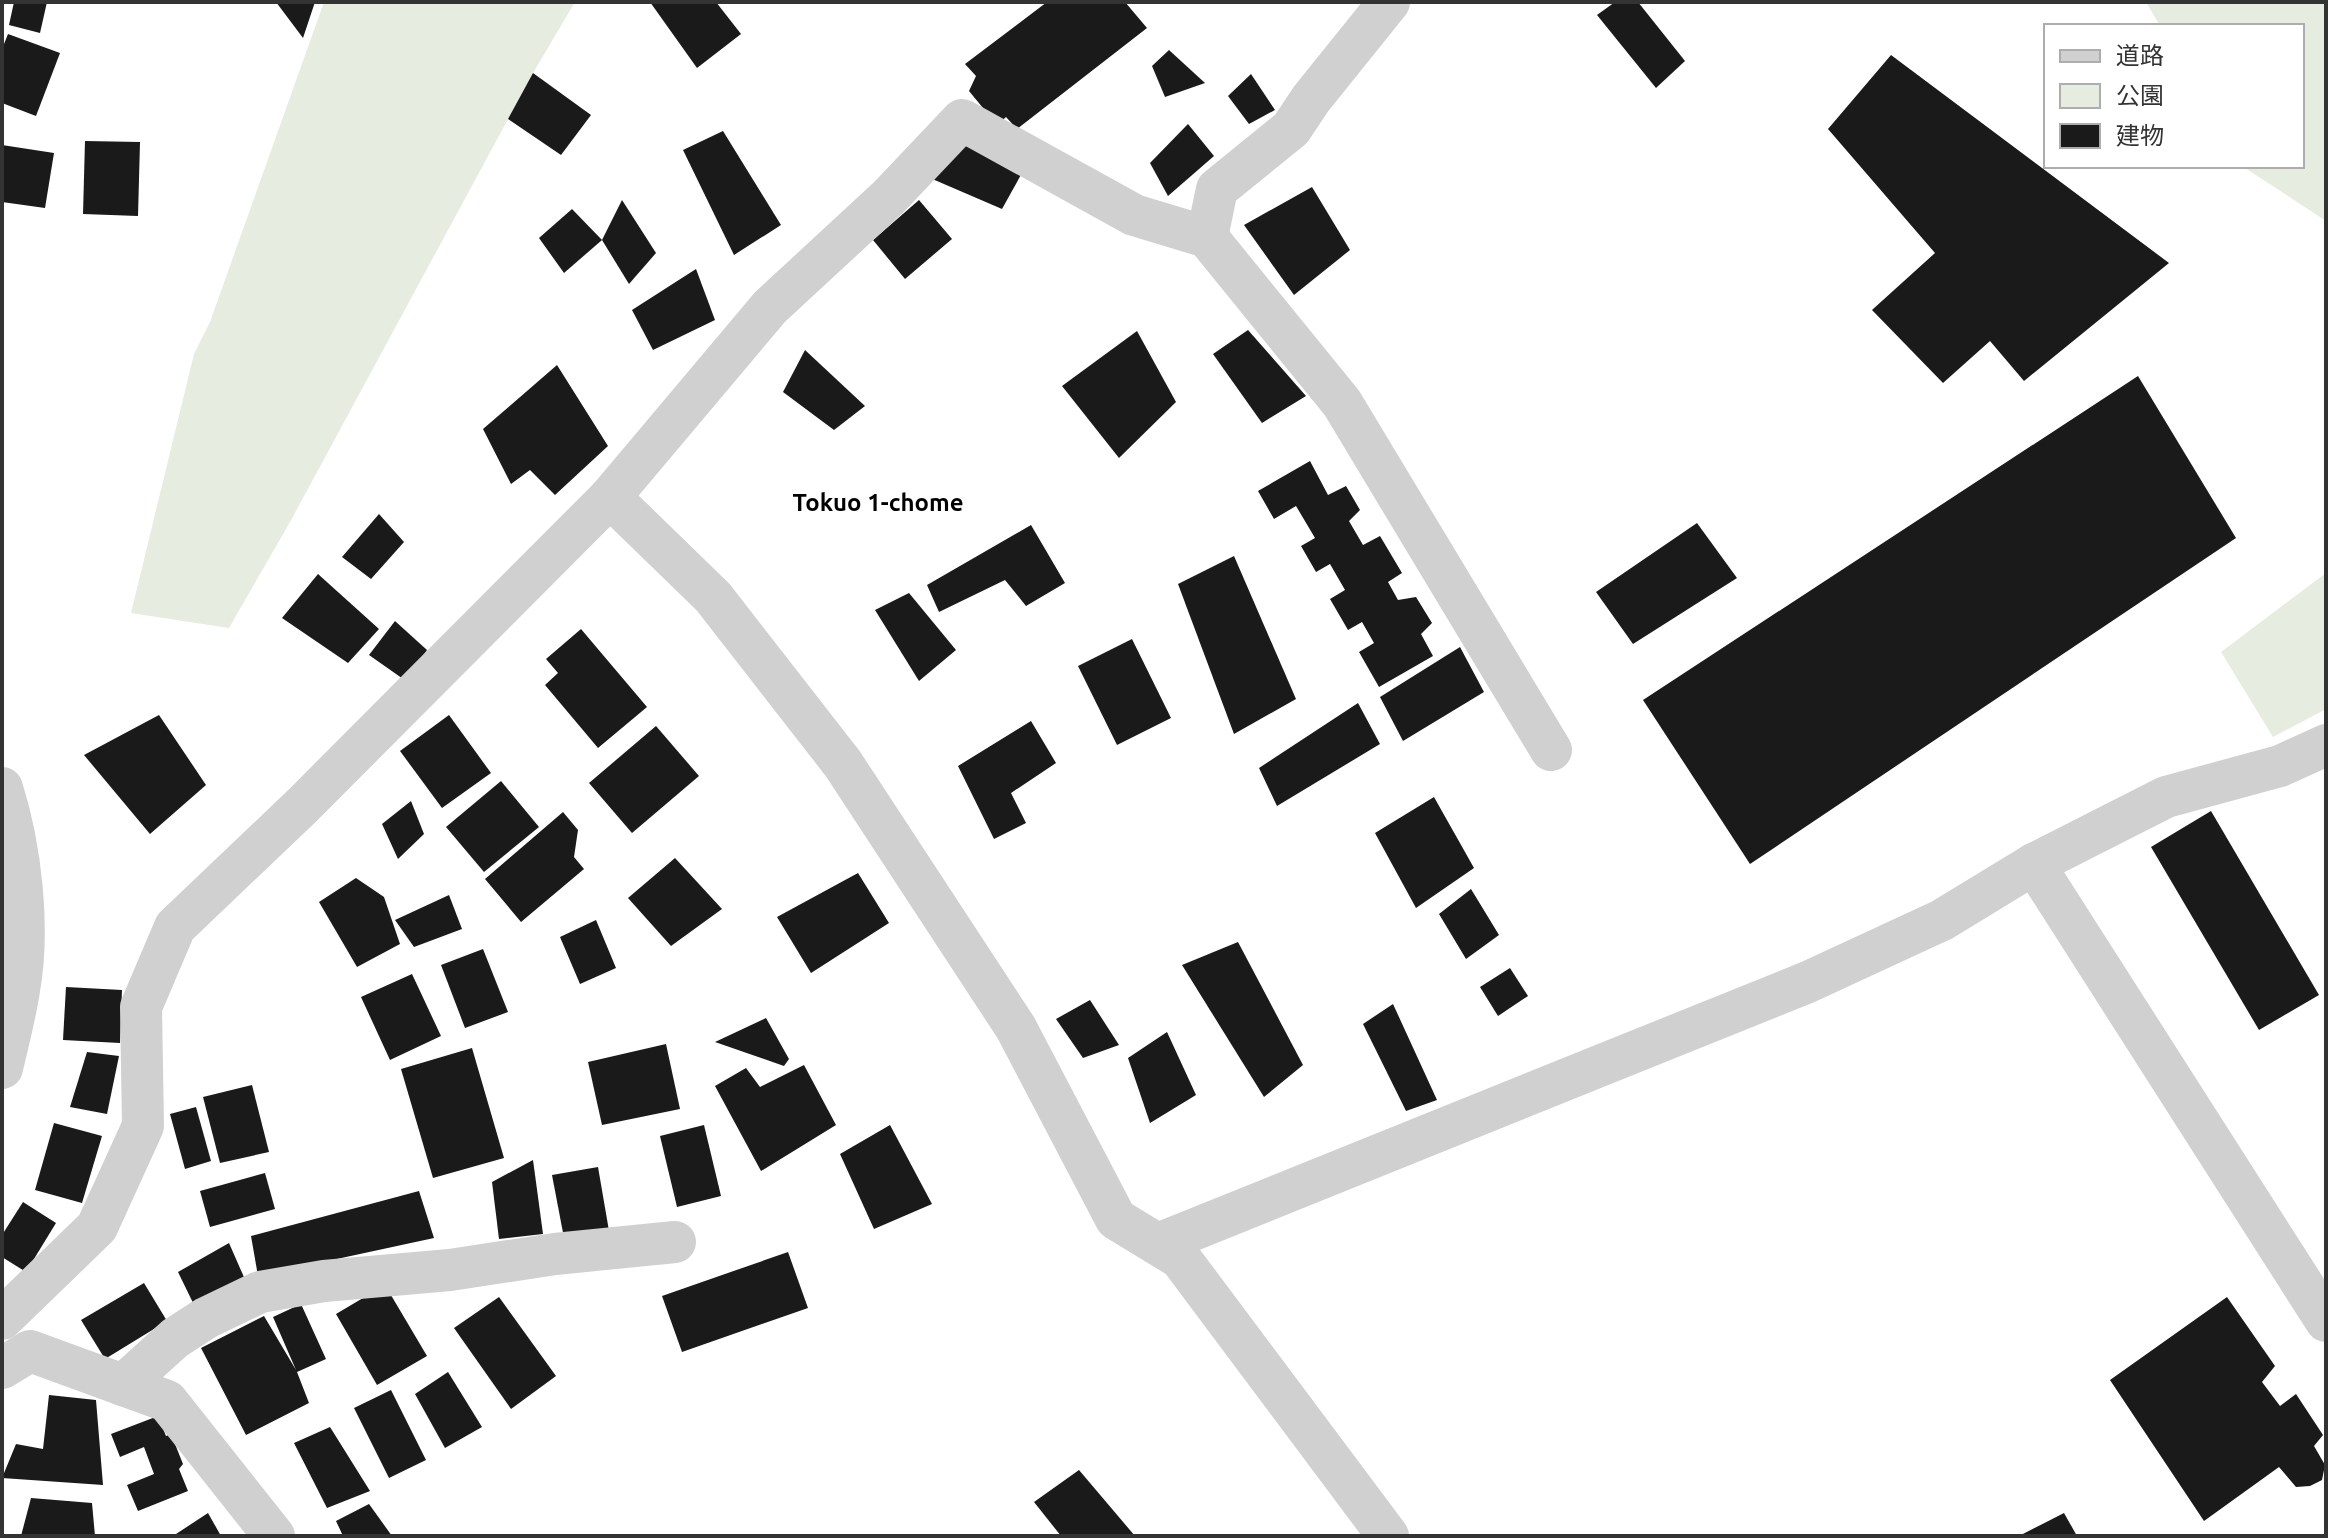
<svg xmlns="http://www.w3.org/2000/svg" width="2328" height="1538" viewBox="0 0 2328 1538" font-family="Ubuntu,'Noto Sans JP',sans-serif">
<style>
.green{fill:#e6ecdf}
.building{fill:#1a1a1a}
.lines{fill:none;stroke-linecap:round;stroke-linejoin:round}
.minor{stroke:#d0d0d0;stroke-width:42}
.labels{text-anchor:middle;stroke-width:8;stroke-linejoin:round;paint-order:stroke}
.neighbourhood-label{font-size:24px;font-weight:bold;fill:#000;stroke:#fff}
</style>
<rect width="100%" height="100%" fill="#fff"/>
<!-- green -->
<g class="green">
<polygon points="324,2 575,2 533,73 290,522 229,628 131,613 194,354 210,322"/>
<polygon points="2146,2 2326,2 2326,221 2242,166 2302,166 2302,26 2160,26"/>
<polygon points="2326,573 2326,709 2273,737 2221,652"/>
</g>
<!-- building -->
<g class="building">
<polygon points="14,2 47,2 40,33 9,25"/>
<polygon points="276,2 315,2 303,38"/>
<polygon points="650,2 716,2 741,34 697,68"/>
<polygon points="1047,2 1125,2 1147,28 1017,129 1006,117 997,125 969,91 976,76 965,64"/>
<polygon points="1615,2 1638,2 1685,61 1656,88 1597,15"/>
<polygon points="8,34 60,53 36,116 2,103 2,49"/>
<polygon points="1169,50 1205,83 1165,97 1152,66"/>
<polygon points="1891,55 2169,263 2024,381 1990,341 1943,383 1872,310 1935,253 1828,129"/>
<polygon points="533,73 591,115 561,155 508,119"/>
<polygon points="1251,74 1275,110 1249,124 1228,96"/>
<polygon points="1188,124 1214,156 1168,196 1150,163"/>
<polygon points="723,131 781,225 734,255 683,150"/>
<polygon points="960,136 1027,164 1002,209 930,178"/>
<polygon points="85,141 140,142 138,216 83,214"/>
<polygon points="2,145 54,153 45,208 2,202"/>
<polygon points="1312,187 1350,250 1294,295 1244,225"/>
<polygon points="622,200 656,253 629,284 602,240"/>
<polygon points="919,200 952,239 905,279 873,240"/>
<polygon points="572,209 602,240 564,273 539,238"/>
<polygon points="696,269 715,320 653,350 632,310"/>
<polygon points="1248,330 1306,396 1262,423 1213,354"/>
<polygon points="1137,331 1176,402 1119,458 1062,386"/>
<polygon points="805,350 865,406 834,430 783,392"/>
<polygon points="557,365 608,446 555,495 530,470 511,484 483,429"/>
<polygon points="2138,376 2236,538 1750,864 1643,700"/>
<polygon points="1310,461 1328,495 1346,486 1360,510 1349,521 1363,545 1380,536 1402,573 1388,582 1398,600 1416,597 1432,623 1421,634 1433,656 1379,687 1359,652 1374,643 1362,622 1348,630 1330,599 1345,590 1330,564 1316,572 1301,546 1315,538 1296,506 1274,519 1258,491"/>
<polygon points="379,514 404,542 371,579 342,557"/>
<polygon points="1697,523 1737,578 1633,644 1596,592"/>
<polygon points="1031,525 1065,583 1026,606 1005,580 939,612 927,585"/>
<polygon points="1234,556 1296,699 1234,734 1178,584"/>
<polygon points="318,574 379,629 348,663 282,618"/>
<polygon points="909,593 956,650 919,681 875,610"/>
<polygon points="395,621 427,650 406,681 369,655"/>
<polygon points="581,629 647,707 598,748 545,685 558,673 546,659"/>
<polygon points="1132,639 1171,718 1117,745 1078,666"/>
<polygon points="1460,647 1484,692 1403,741 1380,697"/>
<polygon points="1358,703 1380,744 1277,806 1259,768"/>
<polygon points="159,715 206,785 150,834 84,755"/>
<polygon points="449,715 491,773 442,808 400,751"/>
<polygon points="1031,721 1056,763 1011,793 1026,823 994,839 958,766"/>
<polygon points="656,726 699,776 632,833 589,783"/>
<polygon points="501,781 539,827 484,872 446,827"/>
<polygon points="1434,797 1474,868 1416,908 1375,833"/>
<polygon points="411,801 424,834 398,859 382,824"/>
<polygon points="2211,811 2319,995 2259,1030 2151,847"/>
<polygon points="563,812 578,830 574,857 584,869 521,922 485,879"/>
<polygon points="675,858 722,909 671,946 628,898"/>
<polygon points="858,873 889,923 811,973 777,917"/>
<polygon points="356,878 384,897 400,944 357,967 319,902"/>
<polygon points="1471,889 1499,935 1466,959 1439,914"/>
<polygon points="449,895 462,929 414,947 395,920"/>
<polygon points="596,920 616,968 580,984 560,937"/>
<polygon points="1238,942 1303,1065 1264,1097 1182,965"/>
<polygon points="483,949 508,1012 465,1028 441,965"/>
<polygon points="1510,968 1528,996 1498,1016 1480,987"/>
<polygon points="412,974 441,1036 390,1060 361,997"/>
<polygon points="66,987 122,990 120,1043 63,1040"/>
<polygon points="1090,1000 1119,1045 1083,1058 1056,1019"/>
<polygon points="1393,1004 1437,1100 1406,1111 1363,1024"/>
<polygon points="766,1018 789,1059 784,1066 715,1042"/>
<polygon points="1167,1032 1196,1095 1150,1123 1128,1058"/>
<polygon points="666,1044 680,1109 602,1125 588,1062"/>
<polygon points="472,1048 504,1158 433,1178 401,1069"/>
<polygon points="87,1052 119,1056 107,1114 70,1107"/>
<polygon points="804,1065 836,1125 761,1171 715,1086 746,1068 760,1087"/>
<polygon points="252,1085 269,1152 220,1163 203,1097"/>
<polygon points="196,1107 211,1161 185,1169 170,1114"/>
<polygon points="54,1123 102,1136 82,1203 35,1190"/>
<polygon points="704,1125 721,1196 677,1207 660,1136"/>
<polygon points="890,1125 932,1204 874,1229 840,1154"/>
<polygon points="533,1160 543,1234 499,1239 492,1182"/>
<polygon points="598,1167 609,1231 564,1238 552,1175"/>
<polygon points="265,1173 275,1209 210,1227 200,1191"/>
<polygon points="419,1191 434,1238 258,1276 251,1236"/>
<polygon points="23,1202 56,1223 26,1272 2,1257 2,1235"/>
<polygon points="229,1243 247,1284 196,1309 178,1272"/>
<polygon points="788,1252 808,1308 682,1352 662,1296"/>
<polygon points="144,1283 167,1321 105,1359 81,1320"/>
<polygon points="385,1285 427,1356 377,1385 336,1314"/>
<polygon points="499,1297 556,1376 511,1409 454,1328"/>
<polygon points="2227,1297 2275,1366 2262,1382 2280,1406 2296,1394 2323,1435 2314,1446 2325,1465 2322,1480 2310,1486 2296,1487 2279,1467 2204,1521 2110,1380"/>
<polygon points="301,1304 326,1359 297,1372 309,1403 246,1435 201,1348 264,1316 296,1370 273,1317"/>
<polygon points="448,1372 482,1427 445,1448 415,1394"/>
<polygon points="391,1390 426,1460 389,1478 354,1408"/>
<polygon points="49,1395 96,1400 103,1485 2,1478 16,1444 43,1449"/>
<polygon points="158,1416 166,1436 171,1434 183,1464 179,1469 188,1491 138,1511 127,1485 154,1474 144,1447 120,1457 111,1434"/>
<polygon points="330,1427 370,1491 327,1508 294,1443"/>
<polygon points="1079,1470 1135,1536 1061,1536 1034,1502"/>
<polygon points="31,1498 92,1503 95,1536 21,1536"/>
<polygon points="369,1504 392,1536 343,1536 336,1521"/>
<polygon points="208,1513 221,1536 173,1536"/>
<polygon points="2064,1513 2077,1536 2019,1536"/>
</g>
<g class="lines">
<!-- minor -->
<g class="minor">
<polyline points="1207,237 1217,189 1291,129 1311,99 1389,2"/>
<polyline points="610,497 713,597 843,764 1016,1028 1116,1219 1180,1258 1388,1536"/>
<path d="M2,788c19,60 28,140 17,202 -4,26 -11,52 -17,78"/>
<polyline points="2034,864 2326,1321"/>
<polyline points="1158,1244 1808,982 1942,920 2034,864 2166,797 2280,766 2326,745"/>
<polyline points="2,1319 97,1227 143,1126 141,1007 175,927 303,805 610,497 770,307 889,197 962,120 1134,215 1207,237 1342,403 1551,750"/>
<polyline points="2,1368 30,1351 167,1401 274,1536"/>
<polyline points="123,1385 175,1338 206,1318 260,1292 324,1281 450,1270 555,1254 675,1242"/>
</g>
</g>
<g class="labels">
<!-- neighbourhood labels -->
<g class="neighbourhood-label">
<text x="878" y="511">Tokuo 1-chome</text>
</g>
</g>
<!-- border -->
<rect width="2328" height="1538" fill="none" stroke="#333333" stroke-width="8"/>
<!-- legend -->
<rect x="2044" y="24" width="260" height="144" fill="#ffffff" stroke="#adadad" stroke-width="2"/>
<rect x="2060" y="50" width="40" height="12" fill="#d0d0d0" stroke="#adadad" stroke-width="2"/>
<text x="2116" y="64" font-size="24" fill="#333333">道路</text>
<rect x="2060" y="84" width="40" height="24" fill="#e6ecdf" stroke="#adadad" stroke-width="2"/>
<text x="2116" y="104" font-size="24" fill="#333333">公園</text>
<rect x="2060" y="124" width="40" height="24" fill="#1a1a1a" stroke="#adadad" stroke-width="2"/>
<text x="2116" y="144" font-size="24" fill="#333333">建物</text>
</svg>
